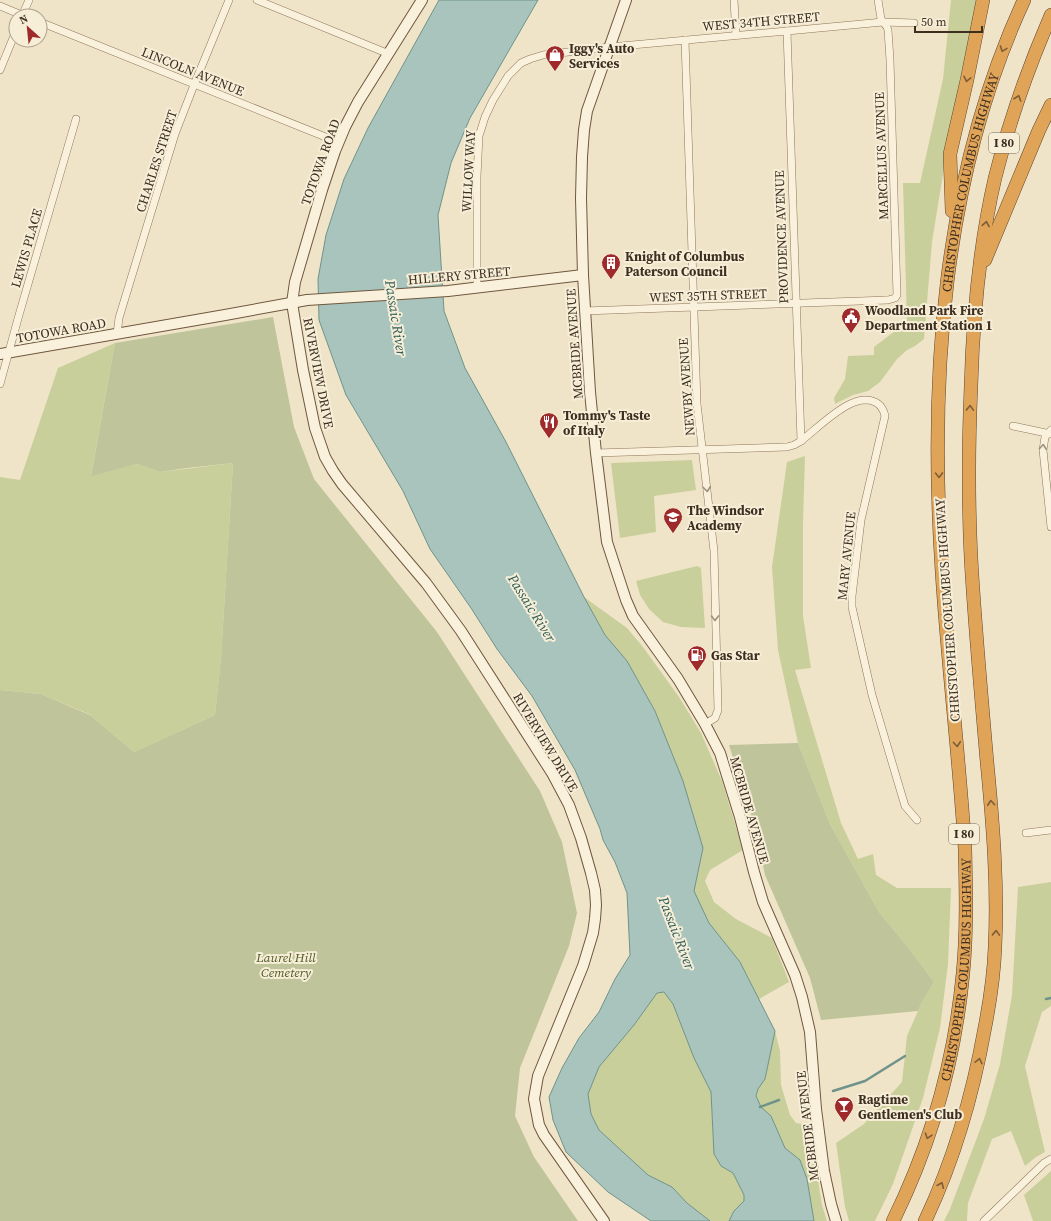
<svg xmlns="http://www.w3.org/2000/svg" width="1051" height="1221" viewBox="0 0 1051 1221" font-family="'Source Serif 4',serif">
<style>
.green{fill:#c9cf9b}
.cemetery{fill:#bfc49a}
.water{fill:#a9c4bc;stroke:#6f938a}
.lines{fill:none;stroke-linecap:round;stroke-linejoin:round}
.stream{stroke:#6f938a;stroke-width:2.5}
.street-casing{stroke:#8d765c;stroke-width:8}
.secondary-casing{stroke:#6f573f;stroke-width:12}
.highway-casing{stroke:#5b4430;stroke-width:14}
.street{stroke:#faf1dc;stroke-width:7}
.secondary{stroke:#faf1dc;stroke-width:10}
.highway{stroke:#e0a458;stroke-width:13}
.oneway{stroke:#7e5d36}
.oneway2{stroke:#9c907e}
.labels{text-anchor:middle;stroke-width:4;stroke-linejoin:round;paint-order:stroke}
.shield{fill:#f7eed8;stroke:#756857;stroke-width:1}
.shield-label{font-size:12px;font-weight:bold;fill:#3d2e20}
.street-label{font-size:13px;fill:#3d2e20;stroke:#f7eed8}
.poi-label{font-size:13px;font-weight:bold;fill:#3d2e20;stroke:#f7eed8;text-anchor:start}
.park-label{font-size:13px;font-style:italic;fill:#4d5a26;stroke:#f7eed8}
.water-label{font-size:14px;font-style:italic;fill:#2f5d5a;stroke:#f7eed8}
</style>
<rect width="100%" height="100%" fill="#f0e4c8"/>
<!-- green -->
<g class="green">
<polygon points="951,0 977,0 949,137 932,242 924,339 915,346 907,350 897,359 880,382 868,391 853,395 835,404 834,398 845,379 848,356 874,355 874,347 907,322 903,183 920,183 943,79"/>
<polygon points="115,343 91,475 137,464 160,472 233,463 221,658 215,715 134,752 89,714 41,694 0,690 0,477 20,480 58,368"/>
<polygon points="805,456 803,523 803,616 811,668 795,670 841,823 858,859 873,854 876,875 897,888 951,888 948,964 940,1028 923,1098 893,1184 875,1221 849,1221 845,1207 836,1143 864,1124 902,1082 907,1036 922,1002 934,982 911,951 879,912 830,824 798,743 778,650 772,567 787,462"/>
<polygon points="692,460 696,490 654,496 656,532 620,538 611,463"/>
<polygon points="697,566 701,568 705,628 681,627 663,622 649,609 640,595 636,581"/>
<polygon points="584,597 627,628 643,647 679,697 701,733 722,781 743,850 710,870 705,881 714,902 736,919 772,938 789,982 759,999 740,962 709,923 694,891 703,848 683,781 655,711 627,661 605,635"/>
<polygon points="1051,882 1051,1006 1042,1012 1025,1066 1045,1152 1036,1157 1025,1166 1011,1131 992,1139 968,1203 967,1221 944,1221 950,1209 984,1119 1000,1064 1012,995 1018,887"/>
<polygon points="664,992 673,1004 694,1058 711,1092 712,1118 721,1166 733,1173 744,1195 744,1201 734,1211 729,1221 710,1221 687,1203 672,1187 648,1175 599,1130 591,1114 588,1094 599,1067 634,1025 657,993"/>
<polygon points="775,1031 780,1051 781,1085 790,1115 796,1123 809,1125 822,1205 827,1221 814,1221 807,1179 800,1160 785,1148 771,1116 760,1107 756,1096 758,1089 765,1079"/>
<polygon points="1051,1171 1051,1221 1033,1221 1024,1195"/>
</g>
<!-- cemetery -->
<g class="cemetery">
<polygon points="273,317 294,427 314,479 437,632 540,791 562,842 577,913 569,946 520,1068 515,1116 534,1157 578,1221 0,1221 0,690 41,694 90,715 134,752 215,715 221,658 233,463 187,468 160,472 137,464 91,476 115,343"/>
<polygon points="798,743 830,824 879,912 911,951 934,982 922,1002 918,1011 821,1020 810,978 765,875 754,824 729,745"/>
</g>
<!-- water -->
<polygon class="water" points="439,0 538,0 470,118 451,163 438,215 444,311 465,368 506,442 584,597 605,635 627,661 655,711 683,781 703,848 694,891 709,923 740,962 775,1031 765,1079 758,1089 756,1096 761,1107 771,1116 785,1148 800,1160 807,1179 814,1221 729,1221 734,1211 744,1201 744,1195 733,1173 721,1166 714,1154 711,1092 694,1058 673,1004 664,992 657,993 634,1025 599,1067 588,1094 591,1114 599,1130 648,1175 672,1187 687,1203 710,1221 651,1221 608,1192 566,1152 553,1120 549,1097 562,1068 579,1038 599,1012 615,979 630,955 627,893 615,862 603,840 600,829 575,770 532,696 497,649 471,608 430,549 403,491 346,395 319,320 318,279 326,235 344,179 368,128"/>
<g class="lines">
<!-- stream -->
<g class="stream">
<polyline points="1046,999 1051,998"/>
<polyline points="833,1091 865,1081 905,1056"/>
<polyline points="760,1107 779,1100"/>
</g>
<defs>
<g id="street">
<polyline points="257,0 389,54"/>
<polyline points="734,0 736,35"/>
<polyline points="0,6 24,16"/>
<polyline points="22,16 29,0"/>
<polyline points="40,22 338,142"/>
<polyline points="787,31 801,441"/>
<polyline points="685,40 697,404 714,551 718,710 715,718 705,724"/>
<polyline points="0,70 16,31"/>
<polyline points="477,288 477,176 479,136 485,117 493,100 508,76 521,63 530,59 543,55 610,47 787,31 883,22 914,23"/>
<polyline points="584,311 888,300 895,298 897,295 890,60 888,30 887,27 881,19 878,0"/>
<polyline points="117,334 119,318 175,134 194,85 229,0"/>
<polyline points="0,384 19,315 76,119"/>
<polyline points="1013,426 1051,434"/>
<polyline points="1051,430 1045,437 1043,450 1051,527"/>
<path d="M596,453l191,-6 7,-2 7,-4c14,-11 30,-27 47,-36 14,-8 33,-8 37,11l-24,104 -9,76v11l20,88 33,111 12,14"/>
<polyline points="1026,833 1051,830"/>
<polyline points="984,1221 1044,1163 1051,1159"/>
</g>
<g id="secondary">
<polyline points="422,0 358,102 345,127 335,151 322,190 295,282 292,303 303,370 315,428 325,457 333,471 342,484 426,583 461,631 552,773 569,805 581,838 591,873 595,890 596,905 595,919 593,933 583,966 538,1076 534,1099 539,1125 544,1135 604,1221"/>
<polyline points="626,0 587,111 584,130 582,157 581,198 583,275 590,392 596,453 607,542 626,600 633,616 678,679 705,724 720,753 740,817 754,872 763,902 795,975 802,997 810,1032 816,1109 824,1171 831,1204 836,1221"/>
<polyline points="0,354 225,315 307,300 448,291 583,275"/>
</g>
<g id="highway">
<polyline points="952,211 950,154 967,80 983,0"/>
<polyline points="985,260 1039,130 1051,105"/>
<path id="s1" d="M893,1221c38,-77 62,-162 70,-248 4,-41 3,-83 2,-124 -6,-93 -17,-184 -23,-277 -13,-193 0,-394 82,-572"/>
<path d="M925,1221c29,-61 48,-127 60,-194 5,-26 9,-53 10,-80 3,-61 -2,-123 -8,-185 -5,-57 -10,-114 -14,-172 -5,-68 -5,-136 -2,-204 2,-69 8,-139 24,-208 14,-56 33,-110 56,-163"/>
</g>
</defs>
<!-- street casing -->
<use href="#street" class="street-casing"/>
<!-- secondary casing -->
<use href="#secondary" class="secondary-casing"/>
<!-- highway casing -->
<use href="#highway" class="highway-casing"/>
<!-- street -->
<use href="#street" class="street"/>
<!-- secondary -->
<use href="#secondary" class="secondary"/>
<!-- highway -->
<use href="#highway" class="highway"/>
</g>
<!-- one-way arrows -->
<defs><path id="oneway-chevron" d="M-2-3.5L2.5 0L-2 3.5" fill="none" stroke-width="1.6" stroke-linecap="round" stroke-linejoin="round"/></defs>
<g class="oneway">
<use href="#oneway-chevron" transform="translate(1003 49) rotate(110)"/>
<use href="#oneway-chevron" transform="translate(967 79) rotate(102)"/>
<use href="#oneway-chevron" transform="translate(1018 98) rotate(-71)"/>
<use href="#oneway-chevron" transform="translate(986 224) rotate(-80)"/>
<use href="#oneway-chevron" transform="translate(970 408) rotate(-88)"/>
<use href="#oneway-chevron" transform="translate(939 475) rotate(89)"/>
<use href="#oneway-chevron" transform="translate(957 744) rotate(85)"/>
<use href="#oneway-chevron" transform="translate(991 803) rotate(-95)"/>
<use href="#oneway-chevron" transform="translate(996 933) rotate(-88)"/>
<use href="#oneway-chevron" transform="translate(979 1061) rotate(-77)"/>
<use href="#oneway-chevron" transform="translate(928 1136) rotate(109)"/>
<use href="#oneway-chevron" transform="translate(941 1185) rotate(-67)"/>
</g>
<g class="oneway2">
<use href="#oneway-chevron" transform="translate(1043 447) rotate(-86)"/>
<use href="#oneway-chevron" transform="translate(707 489) rotate(83)"/>
<use href="#oneway-chevron" transform="translate(715 618) rotate(89)"/>
</g>
<!-- icons -->
<defs>
<symbol id="shop-pin" viewBox="-11 -11 22 30"><path d="M0 17L-7.5 6A9.5 9.5 0 1 1 7.5 6Z" fill="#9e2a2b" stroke="#f7eed8"/><path d="M-5-2.5h2.3a2.7 3.5 0 0 1 5.4 0H5L5.5 6h-11ZM-1.5-2.5h3a1.5 2.3 0 0 0-3 0Z" fill="#fff"/></symbol>
<symbol id="building-pin" viewBox="-11 -11 22 30"><path d="M0 17L-7.5 6A9.5 9.5 0 1 1 7.5 6Z" fill="#9e2a2b" stroke="#f7eed8"/><path d="M-4-6H4V6H1V3H-1V6H-4ZM-2.5-4.3h1.7v1.8h-1.7ZM.8-4.3h1.7v1.8H.8ZM-2.5-1h1.7V.8h-1.7ZM.8-1h1.7V.8H.8Z" fill="#fff"/></symbol>
<symbol id="civic-pin" viewBox="-11 -11 22 30"><path d="M0 17L-7.5 6A9.5 9.5 0 1 1 7.5 6Z" fill="#9e2a2b" stroke="#f7eed8"/><path d="M-.6-6.5H3V-4.5H.6V-3L4-1V1h2V6H-6V1h2V-1L-.6-3ZM-1.2 2.5V6h2.4V2.5Z" fill="#fff"/></symbol>
<symbol id="restaurant-pin" viewBox="-11 -11 22 30"><path d="M0 17L-7.5 6A9.5 9.5 0 1 1 7.5 6Z" fill="#9e2a2b" stroke="#f7eed8"/><path d="M-5-6h1v4h1v-4h1v4h1v-4h1v5L-1.5 .5V6h-2V.5L-5-1ZM5-6V6H3V1.5H1.5Q1.5-4 5-6Z" fill="#fff"/></symbol>
<symbol id="school-pin" viewBox="-11 -11 22 30"><path d="M0 17L-7.5 6A9.5 9.5 0 1 1 7.5 6Z" fill="#9e2a2b" stroke="#f7eed8"/><path d="M0-5L7-2L0 1L-7-2ZM-4 1L0 2.5L4 1V4Q0 6-4 4Z" fill="#fff"/></symbol>
<symbol id="fuel-pin" viewBox="-11 -11 22 30"><path d="M0 17L-7.5 6A9.5 9.5 0 1 1 7.5 6Z" fill="#9e2a2b" stroke="#f7eed8"/><path d="M-5.5-6h7V0h2V4h1.3V-2.5L3-4.5l.8-.8L6-3V5H2.5V1h-1V6h-7ZM-4.2-4.7v3.2H.2V-4.7Z" fill="#fff"/></symbol>
<symbol id="bar-pin" viewBox="-11 -11 22 30"><path d="M0 17L-7.5 6A9.5 9.5 0 1 1 7.5 6Z" fill="#9e2a2b" stroke="#f7eed8"/><path d="M-6-5H6L.8 .8V4.5H3.5V6h-7V4.5H-.8V.8Z" fill="#fff"/></symbol>
</defs>
<g fill-rule="evenodd">
<use href="#shop-pin" x="544" y="44" width="22" height="30"/>
<use href="#building-pin" x="600" y="252" width="22" height="30"/>
<use href="#civic-pin" x="840" y="306" width="22" height="30"/>
<use href="#restaurant-pin" x="538" y="411" width="22" height="30"/>
<use href="#school-pin" x="662" y="506" width="22" height="30"/>
<use href="#fuel-pin" x="686" y="644" width="22" height="30"/>
<use href="#bar-pin" x="833" y="1095" width="22" height="30"/>
</g>
<g class="labels">
<!-- shield labels -->
<g class="shield">
<rect x="989" y="133" width="30" height="20" rx="3"/>
<rect x="949" y="824" width="30" height="20" rx="3"/>
</g>
<g class="shield-label">
<text x="1004" y="147">I 80</text>
<text x="964" y="838">I 80</text>
</g>
<!-- street labels -->
<g class="street-label">
<text transform="translate(761 21) rotate(-5)" y="5">WEST 34TH STREET</text>
<text transform="translate(193 71) rotate(22)" y="5">LINCOLN AVENUE</text>
<text transform="translate(881 156) rotate(-92)" y="5">MARCELLUS AVENUE</text>
<text transform="translate(156 161) rotate(-72)" y="5">CHARLES STREET</text>
<text transform="translate(320 162) rotate(-70)" y="5">TOTOWA ROAD</text>
<text transform="translate(468 171) rotate(-87)" y="5">WILLOW WAY</text>
<text dy="5" stroke="none"><textPath href="#s1" startOffset="1054">CHRISTOPHER COLUMBUS HIGHWAY</textPath></text>
<text transform="translate(781 237) rotate(-92)" y="5">PROVIDENCE AVENUE</text>
<text transform="translate(26 248) rotate(-74)" y="5">LEWIS PLACE</text>
<text transform="translate(459 275) rotate(-5)" y="5">HILLERY STREET</text>
<text transform="translate(708 295) rotate(-2)" y="5">WEST 35TH STREET</text>
<text transform="translate(61 330) rotate(-10)" y="5">TOTOWA ROAD</text>
<text transform="translate(574 344) rotate(-94)" y="5">MCBRIDE AVENUE</text>
<text transform="translate(319 373) rotate(79)" y="5">RIVERVIEW DRIVE</text>
<text transform="translate(686 387) rotate(-94)" y="5">NEWBY AVENUE</text>
<text transform="translate(846 556) rotate(-84)" y="5">MARY AVENUE</text>
<text transform="translate(947 610) rotate(-94)" y="5">CHRISTOPHER COLUMBUS HIGHWAY</text>
<text transform="translate(546 742) rotate(59)" y="5">RIVERVIEW DRIVE</text>
<text transform="translate(750 810) rotate(74)" y="5">MCBRIDE AVENUE</text>
<text dy="5" stroke="none"><textPath href="#s1" startOffset="262">CHRISTOPHER COLUMBUS HIGHWAY</textPath></text>
<text transform="translate(807 1126) rotate(-97)" y="5">MCBRIDE AVENUE</text>
</g>
<!-- poi labels -->
<g class="poi-label">
<text x="569" y="53">Iggy's Auto<tspan x="569" dy="15">Services</tspan></text>
<text x="625" y="261">Knight of Columbus<tspan x="625" dy="15">Paterson Council</tspan></text>
<text x="865" y="315">Woodland Park Fire<tspan x="865" dy="15">Department Station 1</tspan></text>
<text x="563" y="420">Tommy's Taste<tspan x="563" dy="15">of Italy</tspan></text>
<text x="687" y="515">The Windsor<tspan x="687" dy="15">Academy</tspan></text>
<text x="711" y="660">Gas Star</text>
<text x="858" y="1104">Ragtime<tspan x="858" dy="15">Gentlemen's Club</tspan></text>
</g>
<!-- park labels -->
<g class="park-label">
<text x="286" y="962">Laurel Hill<tspan x="286" dy="15">Cemetery</tspan></text>
</g>
<!-- water labels -->
<g class="water-label">
<text transform="translate(396 318) rotate(81)" y="5">Passaic River</text>
<text transform="translate(532 608) rotate(58)" y="5">Passaic River</text>
<text transform="translate(677 933) rotate(69)" y="5">Passaic River</text>
</g>
</g>
<!-- north arrow -->
<g transform="translate(28 28) rotate(333)"><circle r="19" fill="#f7eed8" stroke="#ada18e"/>
<path d="M0-3L7 15L0 10L-7 15Z" fill="#9e2a2b"/>
<text y="-6" font-size="11" font-weight="bold" text-anchor="middle" fill="#3d2e20">N</text>
</g>
<!-- scale -->
<path d="M915 26v6h67v-6" fill="none" stroke="#3d2e20" stroke-width="2"/>
<text x="921" y="26" font-size="12" fill="#3d2e20" stroke="#f7eed8" stroke-width="3" paint-order="stroke">50 m</text>
</svg>
